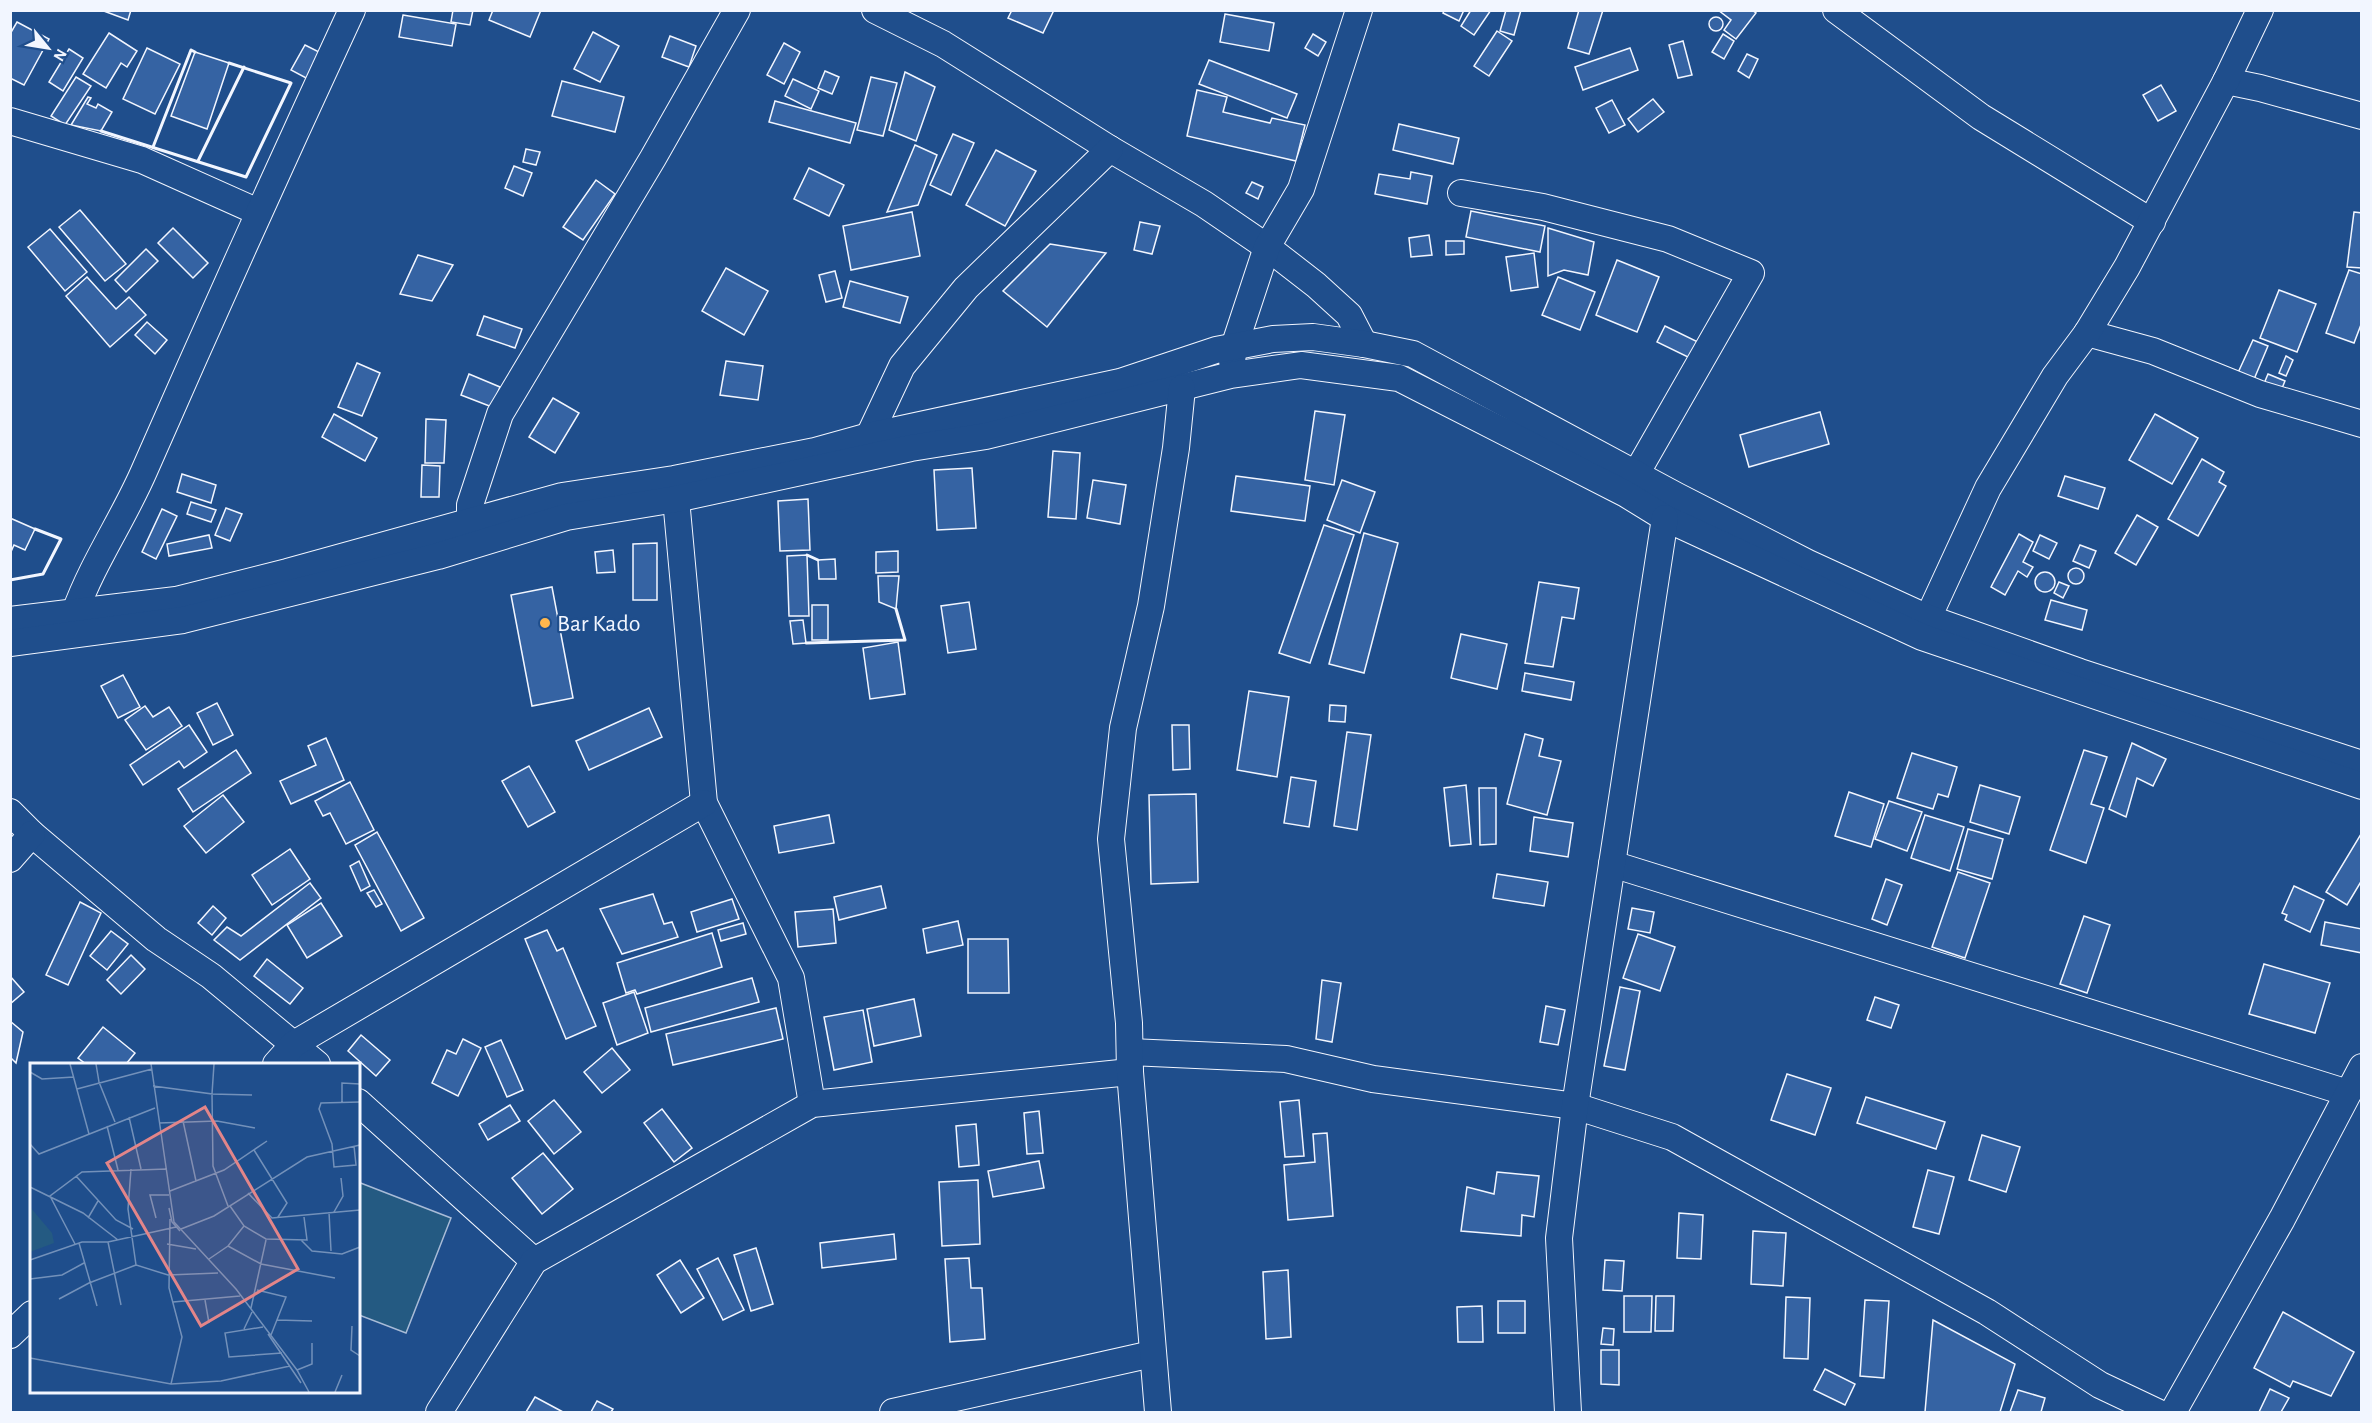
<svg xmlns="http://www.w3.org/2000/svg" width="2372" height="1423" viewBox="0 0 2372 1423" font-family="'Alegreya Sans',sans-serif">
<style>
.green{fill:#245a82;stroke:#a8bbd7;stroke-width:1.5}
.building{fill:#3563a3;stroke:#f2f6ff;stroke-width:1.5}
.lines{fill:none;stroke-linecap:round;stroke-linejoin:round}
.minor-casing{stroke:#f2f6ff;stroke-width:28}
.minor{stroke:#1f4e8c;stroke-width:26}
.wall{stroke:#f2f6ff;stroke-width:3}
.poi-dot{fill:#ffb74d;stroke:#1f4e8c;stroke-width:2}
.labels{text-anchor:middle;stroke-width:4.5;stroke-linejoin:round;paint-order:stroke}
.poi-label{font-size:24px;fill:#f2f6ff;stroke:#1f4e8c;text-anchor:start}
.inset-road{fill:none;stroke:#7391ba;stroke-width:1.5}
.view{fill:#e38589;fill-opacity:0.15;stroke:#e38589;stroke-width:3}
.inset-edge{fill:none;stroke:#f2f6ff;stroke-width:3}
</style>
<rect width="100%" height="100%" fill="#1f4e8c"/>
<!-- green -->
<polygon class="green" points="358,1182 451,1218 406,1333 359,1315"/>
<!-- building -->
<g class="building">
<polygon points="101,10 131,10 128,20"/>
<polygon points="453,10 473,10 470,25 451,22"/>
<polygon points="493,10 541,10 530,37 489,20"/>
<polygon points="1012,10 1054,10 1043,33 1008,18"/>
<polygon points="1444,10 1464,10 1459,21 1443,13"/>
<polygon points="1471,10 1491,10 1474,35 1461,26"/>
<polygon points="1506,10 1521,10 1514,35 1500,31"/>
<polygon points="1579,10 1603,10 1589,54 1568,48"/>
<polygon points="1718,10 1752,10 1756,13 1736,39 1724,30 1731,20"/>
<polygon points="1225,14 1274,23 1269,51 1220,42"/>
<polygon points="403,15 456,24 452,46 399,37"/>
<circle cx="1716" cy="24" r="7"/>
<polygon points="17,22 49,39 24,85 10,78 10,34"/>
<polygon points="1497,31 1512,41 1489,76 1474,66"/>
<polygon points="593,32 619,46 600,82 574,69"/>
<polygon points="109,33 137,51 127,67 121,63 106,88 83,74"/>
<polygon points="1313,34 1326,42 1318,56 1305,48"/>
<polygon points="1723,34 1734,41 1724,59 1712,52"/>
<polygon points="670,36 696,46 689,67 662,57"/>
<polygon points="1683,41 1692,75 1678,78 1669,45"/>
<polygon points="784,43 800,52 784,84 767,75"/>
<polygon points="305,45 321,53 308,79 291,70"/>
<polygon points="147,48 180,64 155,114 123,99"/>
<polygon points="1630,48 1638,70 1583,90 1575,67"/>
<polygon points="69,49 83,58 63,91 49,82"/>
<polygon points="195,52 229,63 207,129 171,116"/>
<polygon points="1747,54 1758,59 1749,78 1738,71"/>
<polygon points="1209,60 1297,94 1287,118 1199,84"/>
<polygon points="825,71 839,77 832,94 818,88"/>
<polygon points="905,72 935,87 916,141 889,130"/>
<polygon points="76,77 91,86 65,125 51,116"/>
<polygon points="871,77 897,83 883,136 857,130"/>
<polygon points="793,79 819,91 811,109 785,96"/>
<polygon points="562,81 624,97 615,132 552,116"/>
<polygon points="2161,85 2176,111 2158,121 2143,95"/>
<polygon points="1197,90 1227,97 1223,112 1270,123 1272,118 1305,125 1296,161 1187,136"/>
<polygon points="88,97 91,98 87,104 96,108 98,104 112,112 101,131 71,125"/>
<polygon points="1653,99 1664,112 1638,132 1628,119"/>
<polygon points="1612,100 1625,125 1609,133 1596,108"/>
<polygon points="775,101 856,123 850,143 769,122"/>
<polygon points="1399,124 1459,138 1453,164 1393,150"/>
<polygon points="953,134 974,143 951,195 930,185"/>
<polygon points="915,145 937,155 918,205 887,212"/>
<polygon points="526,149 540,152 536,165 523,162"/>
<polygon points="996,150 1036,171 1005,226 966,205"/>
<polygon points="514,166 532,173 523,196 505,188"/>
<polygon points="809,168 844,185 829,216 794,199"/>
<polygon points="1411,172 1432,176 1427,204 1375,194 1379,174 1410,179"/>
<polygon points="596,180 615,194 583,240 563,227"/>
<polygon points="1252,182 1263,187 1258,199 1246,193"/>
<polygon points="80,210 126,264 105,281 59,227"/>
<polygon points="1471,211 1545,226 1540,252 1466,237"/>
<polygon points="912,212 920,256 851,270 843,226"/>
<polygon points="2354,212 2362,213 2362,268 2347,267"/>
<polygon points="1140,222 1160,226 1152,254 1134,250"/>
<polygon points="173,228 208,263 193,278 158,243"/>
<polygon points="1548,228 1594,242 1588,275 1564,270 1548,276"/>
<polygon points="50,229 87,272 65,291 28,247"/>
<polygon points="1429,235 1432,255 1411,257 1409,238"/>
<polygon points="1446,241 1464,241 1464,254 1446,255"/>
<polygon points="1050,244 1106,253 1047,327 1003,291"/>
<polygon points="146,249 158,261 126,292 115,280"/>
<polygon points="1534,253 1538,287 1511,291 1506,257"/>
<polygon points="418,255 453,265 432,301 400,294"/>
<polygon points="1617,260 1659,277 1637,332 1596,315"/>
<polygon points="726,268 768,291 744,335 702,311"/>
<polygon points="2349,270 2362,274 2362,322 2354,343 2326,333"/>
<polygon points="835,271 842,298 826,302 819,275"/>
<polygon points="87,277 116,309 129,297 146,315 110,347 66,296"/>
<polygon points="1558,277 1595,292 1580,330 1542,315"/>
<polygon points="850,281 908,297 900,323 843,307"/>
<polygon points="2279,290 2316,304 2297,352 2260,338"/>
<polygon points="484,316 522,329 515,348 477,335"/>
<polygon points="147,322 167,340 155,354 135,335"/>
<polygon points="1665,326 1700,343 1692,359 1657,342"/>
<polygon points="2253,340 2268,346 2252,384 2236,377"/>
<polygon points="2286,356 2293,360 2286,376 2279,373"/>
<polygon points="726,361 763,366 758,400 720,395"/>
<polygon points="357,363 380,373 362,416 338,407"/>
<polygon points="469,374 500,387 492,407 461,395"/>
<polygon points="2268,374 2285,381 2280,393 2263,386"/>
<polygon points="553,398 579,413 555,453 529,437"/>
<polygon points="1315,411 1345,415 1334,485 1305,480"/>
<polygon points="1820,412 1829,444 1749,467 1740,435"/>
<polygon points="334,414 377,438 365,461 322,437"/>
<polygon points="2155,414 2198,438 2172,484 2129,460"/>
<polygon points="426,419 446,420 444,463 425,463"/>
<polygon points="1053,451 1080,453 1076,519 1048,517"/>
<polygon points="2202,459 2224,472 2219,482 2226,486 2198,536 2168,519"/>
<polygon points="422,465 440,466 439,497 421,497"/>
<polygon points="972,468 976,528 937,530 934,470"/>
<polygon points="182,474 216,485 211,503 177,492"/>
<polygon points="1236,476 1310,486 1305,521 1231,511"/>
<polygon points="2065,476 2105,488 2098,509 2058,496"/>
<polygon points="1093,480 1126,485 1120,524 1087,518"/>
<polygon points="1342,480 1375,492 1360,533 1327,520"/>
<polygon points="808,499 810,550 780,551 778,501"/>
<polygon points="191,502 216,510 211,522 187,514"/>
<polygon points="226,508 242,514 230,541 215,535"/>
<polygon points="162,509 177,516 156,559 142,552"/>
<polygon points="2137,515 2158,527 2136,565 2115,553"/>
<polygon points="10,518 35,529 25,550 14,545 10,554"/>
<polygon points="1324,525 1354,535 1310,663 1279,653"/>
<polygon points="1364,533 1398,543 1364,673 1329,664"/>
<polygon points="2019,534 2033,542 2023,562 2033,567 2027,577 2018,571 2005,595 1991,587"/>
<polygon points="209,535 212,548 169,556 167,544"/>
<polygon points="2040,535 2057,543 2049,559 2033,551"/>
<polygon points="657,543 657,600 633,600 633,544"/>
<polygon points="2080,545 2096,551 2089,568 2073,561"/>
<polygon points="613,550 615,572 597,573 595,552"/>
<polygon points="898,551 898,572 876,573 876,552"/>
<polygon points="807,555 809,616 789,616 787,556"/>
<polygon points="835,559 836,579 819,579 818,560"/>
<circle cx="2076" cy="576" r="8"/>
<circle cx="2045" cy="582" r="10"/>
<polygon points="878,576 899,576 896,609 879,602"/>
<polygon points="1539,582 1579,588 1574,619 1562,617 1553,667 1525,663"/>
<polygon points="2059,582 2069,586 2063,598 2054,593"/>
<polygon points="552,587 573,698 532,706 511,595"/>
<polygon points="2051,600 2087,610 2082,630 2045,620"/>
<polygon points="969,602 976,649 948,653 941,606"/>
<rect x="812" y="605" width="16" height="35"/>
<polygon points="803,620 806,643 793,644 790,621"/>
<polygon points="1461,634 1507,644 1497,689 1451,678"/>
<polygon points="898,642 905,694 870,699 863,648"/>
<polygon points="1525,673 1574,682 1571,700 1522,691"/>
<polygon points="123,675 140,707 118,718 101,686"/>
<polygon points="1249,691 1289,697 1277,777 1237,770"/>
<polygon points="217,703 233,735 213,745 197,713"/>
<polygon points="1330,705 1346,706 1345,722 1329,721"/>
<polygon points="145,706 153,717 169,707 182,726 146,750 125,720"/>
<polygon points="649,708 662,737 589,770 576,741"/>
<polygon points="189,725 207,752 184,768 179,761 143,785 130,765"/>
<polygon points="1172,725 1189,725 1190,769 1173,770"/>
<polygon points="1347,732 1371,735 1357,830 1334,826"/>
<polygon points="1525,734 1543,739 1539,756 1561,761 1547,815 1507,804"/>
<polygon points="326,738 344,780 291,804 280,781 316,765 308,746"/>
<polygon points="2132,743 2166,759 2153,786 2137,778 2126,817 2109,809"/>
<polygon points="236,750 251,773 193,812 178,789"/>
<polygon points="2084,750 2107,757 2091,804 2104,808 2086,863 2050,850"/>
<polygon points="1912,753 1957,767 1948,797 1938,794 1933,809 1897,798"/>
<polygon points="529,766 555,812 528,827 502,781"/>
<polygon points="1291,777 1316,781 1309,827 1284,823"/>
<polygon points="350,782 374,830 346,844 330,813 323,816 315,801"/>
<polygon points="1466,785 1471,844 1450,846 1444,788"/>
<polygon points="1980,785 2020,797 2009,834 1970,822"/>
<polygon points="1479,788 1496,788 1496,844 1480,845"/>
<polygon points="1849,792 1884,804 1871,847 1835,836"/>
<polygon points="1196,794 1198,882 1151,884 1149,795"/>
<polygon points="223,795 244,822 206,853 184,826"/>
<polygon points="1889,801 1922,812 1907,851 1875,839"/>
<polygon points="829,815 834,843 779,853 774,826"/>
<polygon points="1925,815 1964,827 1950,871 1911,858"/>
<polygon points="1534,817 1573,823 1568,857 1530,851"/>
<polygon points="1968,829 2003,839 1992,879 1957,869"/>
<polygon points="377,832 424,918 401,931 355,845"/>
<polygon points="2361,834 2362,880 2347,905 2326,892"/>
<polygon points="290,849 310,879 272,905 252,875"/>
<polygon points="359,861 370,886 361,891 350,866"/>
<polygon points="1958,872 1990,883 1965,958 1932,947"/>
<polygon points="1497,874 1548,882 1544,906 1493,898"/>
<polygon points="1886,879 1902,885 1887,925 1872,919"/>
<polygon points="310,883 321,898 240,960 214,940 227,927 241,936"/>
<polygon points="881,886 886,908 839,920 834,897"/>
<polygon points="2294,886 2324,900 2310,932 2285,920 2287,915 2282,913"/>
<polygon points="374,890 382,904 376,907 367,893"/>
<polygon points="653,894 664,924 672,922 678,937 622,954 600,909"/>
<polygon points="732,899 739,919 697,932 691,912"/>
<polygon points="80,902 101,913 68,985 46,975"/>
<polygon points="321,903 342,936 307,958 287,925"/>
<polygon points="213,906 226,918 212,935 198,923"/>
<polygon points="1632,908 1654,912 1650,933 1628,929"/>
<polygon points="833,909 836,943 798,947 795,912"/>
<polygon points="2084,916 2110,925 2087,993 2060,984"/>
<polygon points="958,921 963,945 927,953 923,929"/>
<polygon points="2325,922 2362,929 2362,953 2321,945"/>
<polygon points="743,923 746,934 721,941 718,930"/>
<polygon points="547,930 557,951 563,948 596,1026 566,1039 525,939"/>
<polygon points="111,931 128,944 107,970 90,956"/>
<polygon points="712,933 722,967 637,994 635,990 626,993 617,963"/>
<polygon points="1638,934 1675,947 1660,991 1623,978"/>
<polygon points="968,939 1008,939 1009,993 968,993"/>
<polygon points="131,955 145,969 121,994 107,980"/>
<polygon points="267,959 303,988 290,1004 254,976"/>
<polygon points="2264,964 2330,983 2315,1033 2249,1014"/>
<polygon points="10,976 24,992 10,1004"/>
<polygon points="752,978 759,1002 651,1032 645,1008"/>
<polygon points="1322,980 1341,983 1332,1042 1316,1039"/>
<polygon points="1620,987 1640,991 1625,1070 1604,1066"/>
<polygon points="634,992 648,1033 617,1045 603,1003"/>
<polygon points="1875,997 1899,1005 1891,1028 1867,1020"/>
<polygon points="914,999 921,1036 874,1046 867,1009"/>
<polygon points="1546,1006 1565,1010 1558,1045 1540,1042"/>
<polygon points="776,1008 783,1039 673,1065 666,1034"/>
<polygon points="863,1010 872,1062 834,1070 824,1017"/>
<polygon points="10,1021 23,1032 16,1063 10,1057"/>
<polygon points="103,1027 135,1053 126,1064 86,1064 78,1058"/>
<polygon points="361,1035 390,1060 376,1076 348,1051"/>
<polygon points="463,1039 481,1048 458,1096 432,1083 447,1050 456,1054"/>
<polygon points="501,1040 523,1090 507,1097 485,1047"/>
<polygon points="612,1048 630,1070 602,1093 584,1072"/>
<polygon points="1787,1074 1831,1088 1815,1135 1771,1120"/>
<polygon points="1866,1097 1945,1122 1936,1149 1857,1123"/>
<polygon points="554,1100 581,1132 554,1154 528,1121"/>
<polygon points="1299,1100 1304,1156 1285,1157 1280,1102"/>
<polygon points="510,1105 520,1121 488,1140 479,1124"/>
<polygon points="662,1109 692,1148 674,1162 644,1123"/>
<polygon points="1039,1111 1043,1153 1027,1154 1024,1113"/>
<polygon points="976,1124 979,1165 959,1167 956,1126"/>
<polygon points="1327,1133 1333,1216 1288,1220 1284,1165 1315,1162 1313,1134"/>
<polygon points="1982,1135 2020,1147 2006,1192 1969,1180"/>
<polygon points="543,1153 573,1189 542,1214 512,1178"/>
<polygon points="1039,1161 1044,1188 993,1197 988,1171"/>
<polygon points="1928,1170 1954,1177 1939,1234 1913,1227"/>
<polygon points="1497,1172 1539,1176 1534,1217 1522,1215 1521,1236 1461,1231 1467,1187 1494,1194"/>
<polygon points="978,1180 980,1244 942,1246 939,1182"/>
<polygon points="1679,1213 1703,1215 1701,1259 1677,1258"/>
<polygon points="1753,1231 1786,1233 1783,1286 1751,1284"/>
<polygon points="894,1234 896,1259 822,1268 820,1243"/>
<polygon points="756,1248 773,1304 751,1311 734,1255"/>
<polygon points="718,1258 744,1310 723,1320 697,1269"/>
<polygon points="969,1258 971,1288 982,1288 985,1339 950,1342 945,1259"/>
<polygon points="680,1260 704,1298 681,1313 657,1275"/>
<polygon points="1605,1260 1624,1261 1622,1291 1603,1290"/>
<polygon points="1288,1270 1291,1337 1266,1339 1263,1272"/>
<polygon points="1624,1296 1652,1296 1651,1332 1624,1332"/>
<polygon points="1656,1296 1674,1296 1673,1331 1655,1331"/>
<polygon points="1786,1297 1810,1298 1808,1359 1784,1358"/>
<polygon points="1865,1300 1889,1301 1884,1378 1860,1376"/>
<rect x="1498" y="1301" width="27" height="32"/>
<polygon points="1482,1306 1483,1342 1458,1342 1457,1307"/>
<polygon points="2283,1312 2354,1352 2331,1396 2293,1381 2290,1387 2254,1368"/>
<polygon points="1933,1320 2015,1364 2000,1412 1925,1412"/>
<polygon points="1603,1328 1614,1329 1613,1345 1601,1344"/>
<polygon points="1601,1350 1619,1350 1619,1385 1601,1384"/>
<polygon points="1825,1369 1855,1384 1845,1405 1814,1390"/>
<polygon points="2270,1389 2289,1398 2281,1412 2259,1412"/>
<polygon points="2018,1390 2045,1398 2041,1412 2010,1412"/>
<polygon points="535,1397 563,1412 526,1412"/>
<polygon points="597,1401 613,1409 611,1412 591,1412"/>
</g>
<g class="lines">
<defs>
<g id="minor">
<polyline points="875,10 943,44 1110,149 1204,204 1267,247 1316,285 1349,315 1364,344"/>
<polyline points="1836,10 1981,117 2152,222"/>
<polyline points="2226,81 2260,88 2362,116"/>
<polyline points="10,121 142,160 258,212"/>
<polyline points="1461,193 1543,207 1668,239 1751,273 1636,474"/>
<polyline points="2087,333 2153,351 2260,394 2362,424"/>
<polyline points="1232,361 1234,347 1267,247 1301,189 1359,10"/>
<polyline points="869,436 902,366 966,288 1110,149"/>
<polyline points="676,499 704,803 791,978 812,1104"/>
<polyline points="470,521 470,505 500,414 653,158 737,10"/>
<path d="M75,612c18,-50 49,-94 70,-143 67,-153 136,-306 207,-459"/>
<polyline points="1928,618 1988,488 2055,376 2087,333 2127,267 2226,81 2260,10"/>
<polyline points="10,620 176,600 287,572 562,496 674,479 815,451 869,436 1120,382 1216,350 1273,339 1313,337 1364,344 1413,354 1677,496 1808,563 1928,618 2080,672 2362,764"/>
<polyline points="10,643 183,620 438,556 566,517 676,499 911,448 986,436 1231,375 1301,365 1399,378 1626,494 1665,518 1922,637 2362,786"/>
<polyline points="10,812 32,834 156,939 211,976 317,1064"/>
<polyline points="10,859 32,834"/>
<polyline points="1612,864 2348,1093"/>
<polyline points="1130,1052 1286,1059 1373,1079 1575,1106 1672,1137 1987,1312 2100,1385 2157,1412"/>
<polyline points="276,1064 294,1044 704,803"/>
<polyline points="358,1102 534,1261"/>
<polyline points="10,1335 32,1314"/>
<polyline points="439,1412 534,1261 812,1104 1130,1072"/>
<polyline points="893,1412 1152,1354"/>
<polyline points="1158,1412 1130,1072 1129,1023 1111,839 1123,728 1151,606 1176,448 1182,388"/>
<polyline points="1568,1412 1559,1238 1575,1106 1665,518"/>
<polyline points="2173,1412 2282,1219 2362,1067"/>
</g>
</defs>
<!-- minor casing -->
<use href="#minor" class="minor-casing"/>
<!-- minor -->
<use href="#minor" class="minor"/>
<!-- wall -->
<g class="wall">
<polyline points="101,131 246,177 291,83 229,63"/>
<polyline points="153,147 191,50 195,52"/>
<polyline points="198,161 244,67"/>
<polyline points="807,555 818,560"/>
<polyline points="10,580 43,574 61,539 35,529"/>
<polyline points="806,643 905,640 896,609"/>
</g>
</g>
<!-- markers -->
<circle class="poi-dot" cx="545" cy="623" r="6"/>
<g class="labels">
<!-- poi labels -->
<g class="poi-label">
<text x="557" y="631">Bar Kado</text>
</g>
</g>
<!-- overview -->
<g transform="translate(30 1063)">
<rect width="330" height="330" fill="#1f4e8c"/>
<path d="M0,144l22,26 2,10 -24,9z" fill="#245a82"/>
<path class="inset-road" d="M40,1l19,70M66,1l3,18 16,40M121,1l23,158 62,67 61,81 12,22M184,1l-2,30 40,1M0,9l12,7 32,-2M123,23l59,8 1,72 15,40M47,26l75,-20M312,39v-19l18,1M99,54l12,52M153,58l13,60M129,60l58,-2 38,7M77,63l11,44M0,81l9,10 116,-46M324,83l2,19 -22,2 -2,-23 -13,-35 2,-6 39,-1M224,87l33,53 -9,14M101,106l-3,40 8,56 32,10 50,-2M46,113l40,44 17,9M0,124l53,26 35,27M140,128l54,-21 43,-29M218,130l24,25 88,-8M200,143l14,20 22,13 41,1 -3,-23M139,145l3,14 8,9M299,149l2,39M304,149l9,-16 -2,-18M58,155l10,-17M126,155l-6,-23h19M140,156l-1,69 13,49 -11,47M151,166l33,-13 93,-59 53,-12M271,177l11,11 30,3 18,-7M78,179l13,63M49,180l18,63M45,181l-25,-48 32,-24 85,-3M137,181l29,5M198,183l33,18 74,14M179,196l19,-13 16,-20M0,197l52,-18h26l68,-15M0,216l32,-4 22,-12M227,227l29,7 -15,38M29,236l30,-16 47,-18M175,237l4,23M143,239l67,-6M221,245l15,-68M247,257l35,1M322,263l-1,24 9,6M233,264l-38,6 4,24 53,-4M214,266l8,-17M238,271l33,49M0,295l141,26 50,-3 69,-15M267,307l15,-6v-21M305,329l7,-17"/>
<path class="view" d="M175,44l93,162 -97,57 -94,-163z"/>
<rect width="330" height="330" class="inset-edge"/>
</g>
<!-- border -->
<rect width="2372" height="1423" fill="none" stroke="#f2f6ff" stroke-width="24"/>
<!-- north arrow -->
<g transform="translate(48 48) rotate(120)" stroke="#1f4e8c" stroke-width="4.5" paint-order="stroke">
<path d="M0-4.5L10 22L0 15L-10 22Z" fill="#f2f6ff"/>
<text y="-9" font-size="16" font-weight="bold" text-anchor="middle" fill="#f2f6ff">N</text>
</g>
</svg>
